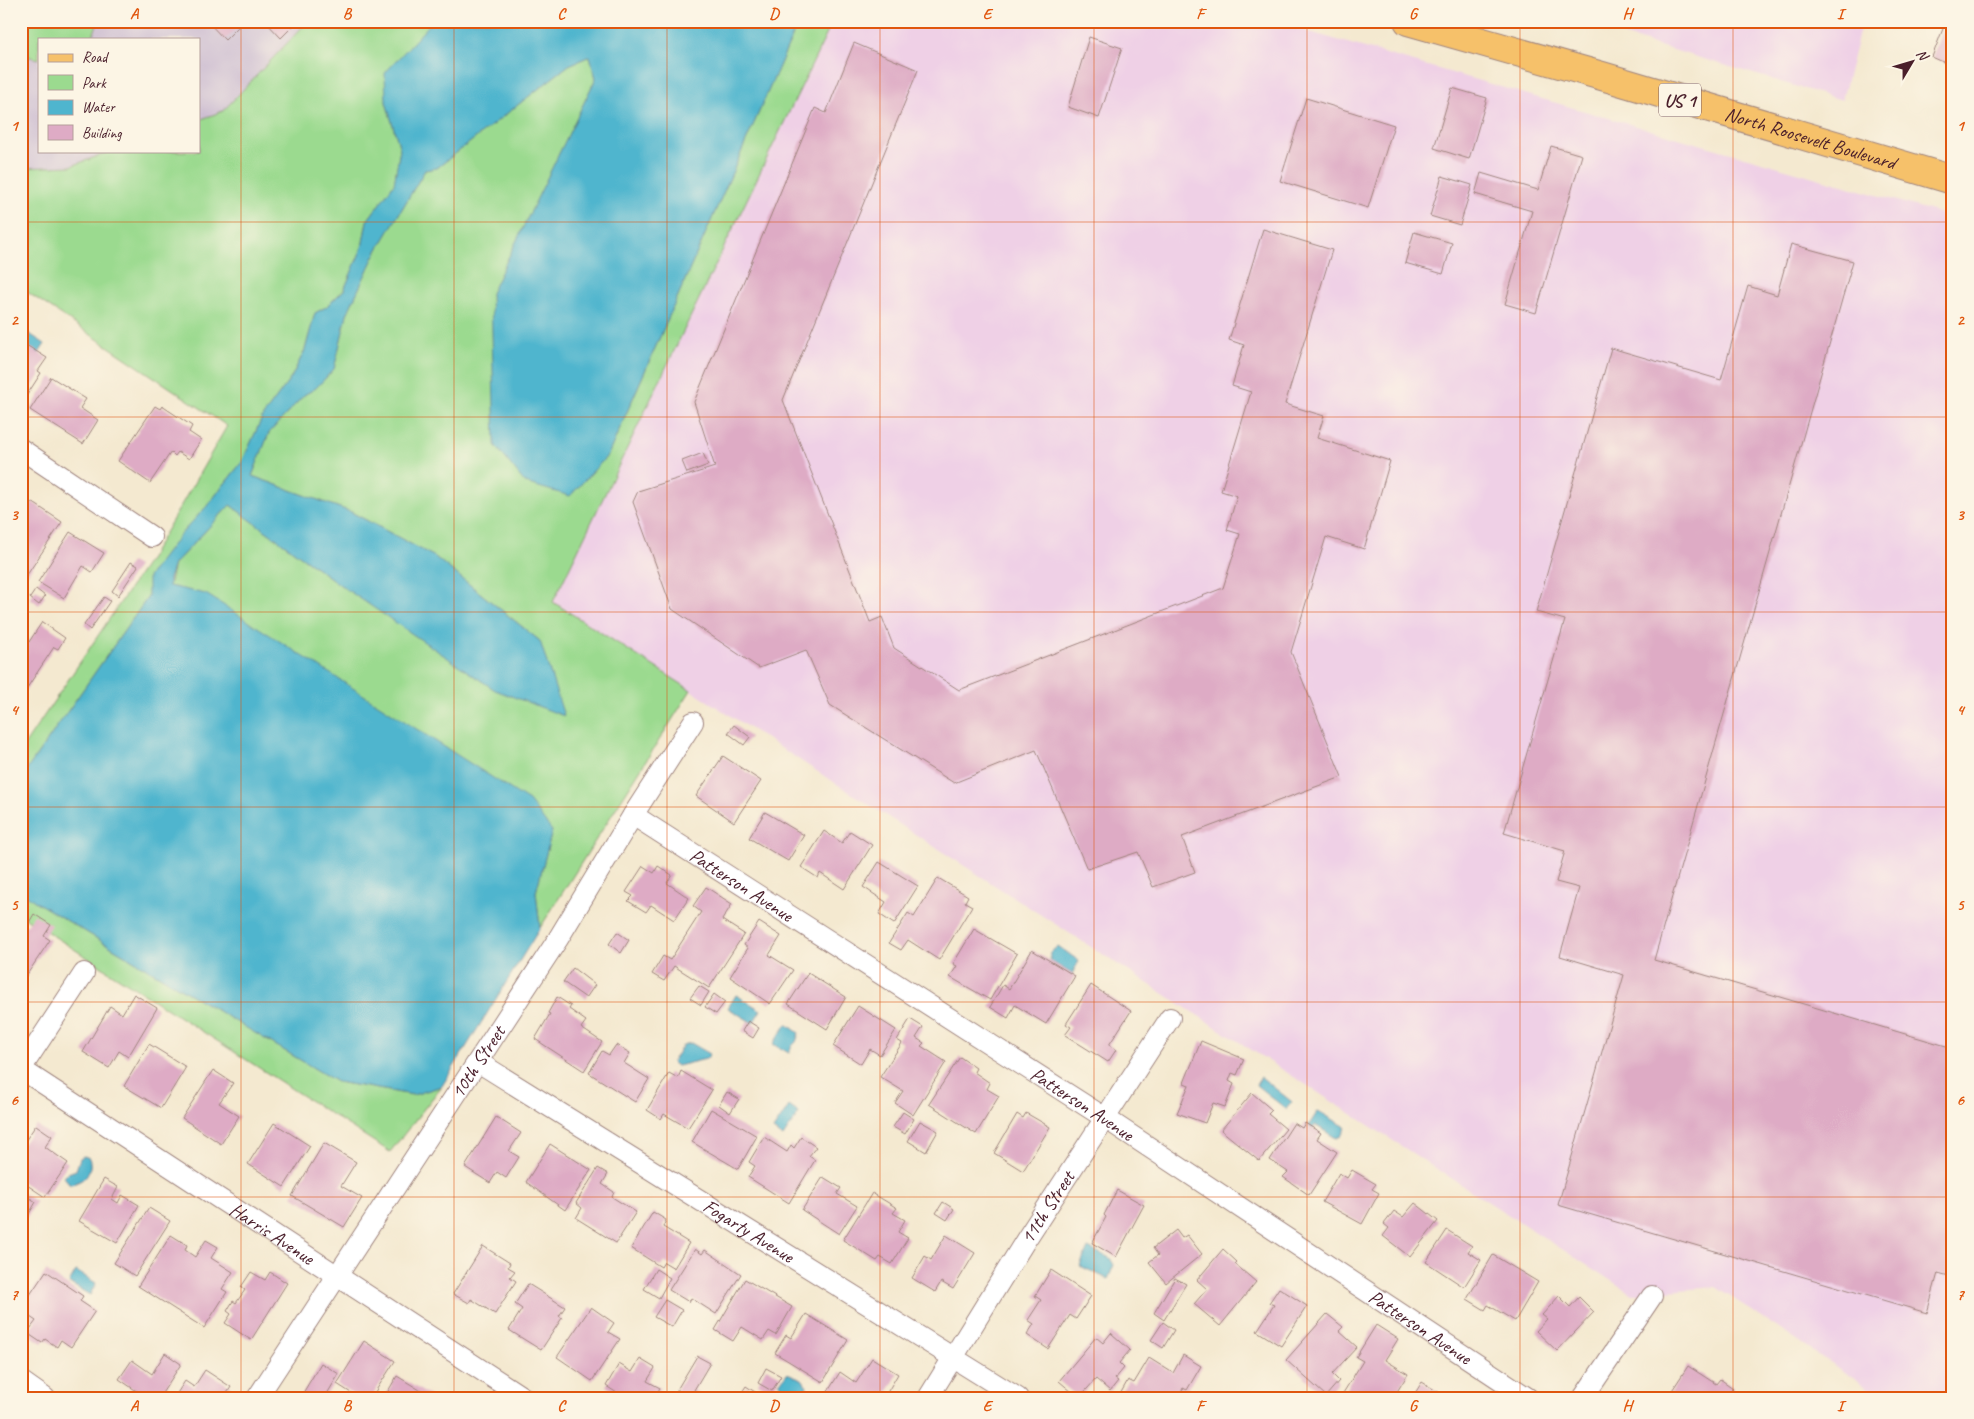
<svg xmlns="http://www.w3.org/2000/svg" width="1974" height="1419" viewBox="0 0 1974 1419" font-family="Caveat,sans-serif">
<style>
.built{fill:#efd0e6}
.industrial{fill:#cdbed2}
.green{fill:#9bda8f;stroke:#727c5d}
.water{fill:#4fb5ce;stroke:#4c6a7c}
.building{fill:#deabc5}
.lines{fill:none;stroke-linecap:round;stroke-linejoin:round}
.minor-casing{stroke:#9f847e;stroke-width:22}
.primary-casing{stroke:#9f847e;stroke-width:30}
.minor{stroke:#fff;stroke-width:20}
.primary{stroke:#f6c16b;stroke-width:28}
.grid{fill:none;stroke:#e0560e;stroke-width:1;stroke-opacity:0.55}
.labels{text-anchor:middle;stroke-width:4.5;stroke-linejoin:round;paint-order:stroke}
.shield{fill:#fcf5e5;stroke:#7f5f63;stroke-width:1}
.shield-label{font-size:19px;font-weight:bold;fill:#4a1f2b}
.street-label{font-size:20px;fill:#4a1f2b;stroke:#fcf5e5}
.neatline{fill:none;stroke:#e0560e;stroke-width:2}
.grid-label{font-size:16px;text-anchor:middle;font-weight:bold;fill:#e0560e}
</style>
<rect width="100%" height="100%" fill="#fcf5e5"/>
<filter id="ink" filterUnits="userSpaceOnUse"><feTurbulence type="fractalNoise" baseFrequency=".02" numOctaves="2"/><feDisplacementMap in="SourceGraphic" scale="10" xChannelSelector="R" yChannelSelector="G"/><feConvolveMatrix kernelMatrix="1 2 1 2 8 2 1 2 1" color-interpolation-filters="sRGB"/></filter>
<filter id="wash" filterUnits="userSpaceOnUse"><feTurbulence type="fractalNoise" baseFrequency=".0096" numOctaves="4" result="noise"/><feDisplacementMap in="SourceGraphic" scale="20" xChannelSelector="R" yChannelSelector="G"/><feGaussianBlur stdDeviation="1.12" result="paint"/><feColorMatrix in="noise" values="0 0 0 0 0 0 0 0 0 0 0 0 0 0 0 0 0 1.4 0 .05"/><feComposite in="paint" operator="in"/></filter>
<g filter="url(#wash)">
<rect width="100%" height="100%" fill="#f4e9d0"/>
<!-- built -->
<g class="built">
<polygon points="833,21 1271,21 1953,217 1953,1398 1883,1398 1716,1287 1632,1294 553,602"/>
<polygon points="1575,21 1862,21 1842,100"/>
</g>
<!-- industrial -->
<g class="industrial">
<polygon points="98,21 308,21 223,111 199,120 199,39 92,39"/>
<polygon points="21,55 39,59 39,151 112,151 71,166 21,168"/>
</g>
<!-- green -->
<g class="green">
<polygon points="21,21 98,21 92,39 39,39 39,59 21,55"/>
<polygon points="308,21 443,21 429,25 386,102 400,149 394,184 367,221 362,248 344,290 326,307 315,313 305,350 291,378 263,416 242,462 207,506 180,535 149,577 148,597 21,778 21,750 151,557 227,426 21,288 21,168 71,166 112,151 199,151 199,120 223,111"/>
<polygon points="799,21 833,21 553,602 691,690 540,928 536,892 552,831 169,586 174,564 230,505 346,589 540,641 435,557 351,512 252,476 269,433 304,395 316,388 334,369 347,314 374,256 425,170 437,168 569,65 590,56 596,78 491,294 570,496 608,455"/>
<polygon points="21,891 36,902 337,1082 413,1095 442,1086 390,1152 21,915"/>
</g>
<!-- water -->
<g class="water">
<polygon points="443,21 799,21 608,455 570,496 525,483 495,445 491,293 596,78 590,56 569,65 437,168 425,170 374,256 347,314 334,369 316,388 304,395 269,433 252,476 351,512 435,557 540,641 564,716 495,690 346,589 230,505 174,564 169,579 169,586 206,594 529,801 552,831 536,892 540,928 442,1086 413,1095 337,1082 36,902 21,891 21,778 148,597 148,577 180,535 207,506 242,462 263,416 291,378 305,350 315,313 326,307 344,290 362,248 367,221 394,184 400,149 386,102 385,73 429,25"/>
<polygon points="22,329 45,344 39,353 21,346"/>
<polygon points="1058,946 1079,961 1072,974 1050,961 1050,953"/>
<polygon points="736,995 761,1010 753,1023 728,1008"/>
<polygon points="786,1025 788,1025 799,1033 796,1042 792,1046 789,1053 773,1044"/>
<polygon points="691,1043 710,1054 706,1059 677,1066 672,1062 683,1045"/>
<polygon points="1261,1077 1292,1102 1286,1109 1256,1085"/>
<polygon points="789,1106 799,1113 783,1137 773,1130"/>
<polygon points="1318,1111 1346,1127 1341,1136 1336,1138 1315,1125 1313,1128 1309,1125"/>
<path d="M84,1156l5,2c5,13 -6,25 -19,26l-6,-7 4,-4 8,-3 4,-12z"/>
<polygon points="1088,1248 1110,1258 1114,1265 1108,1279 1080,1266"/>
<polygon points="76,1271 96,1283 90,1295 69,1283"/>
<polygon points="787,1373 802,1379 807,1386 804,1396 789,1391 779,1384"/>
</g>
<g id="blocks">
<!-- building -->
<g class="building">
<polygon points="207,21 244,21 225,40"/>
<polygon points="265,21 298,21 281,38"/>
<polygon points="1946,21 1953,21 1953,59 1950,65 1932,57"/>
<polygon points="1089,37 1122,48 1099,118 1068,107"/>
<polygon points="854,43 918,70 783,400 870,622 882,617 894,648 959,690 1223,588 1240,534 1227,530 1237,496 1221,491 1251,392 1232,386 1244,345 1229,340 1263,229 1332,250 1285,404 1324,416 1317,438 1390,461 1364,549 1326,537 1291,652 1342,777 1182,837 1195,872 1153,887 1138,852 1087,869 1036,750 954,783 830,705 806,650 759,668 672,609 633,502 638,491 715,467 694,402 815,108 826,113"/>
<polygon points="1452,88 1487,98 1469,159 1434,148"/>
<polygon points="1306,98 1394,125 1368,208 1280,181"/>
<polygon points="1551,146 1582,155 1536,313 1505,304 1532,211 1475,194 1481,173 1538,190"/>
<polygon points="1442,176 1472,185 1460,225 1430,216"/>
<polygon points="1414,232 1452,243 1443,274 1405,263"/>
<polygon points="1791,244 1853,261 1654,960 1953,1048 1953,1277 1938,1273 1927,1313 1558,1205 1624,975 1560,956 1579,888 1556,882 1565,851 1504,833 1565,620 1536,612 1611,348 1721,380 1748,286 1777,295"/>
<polygon points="23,343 47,358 38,371 41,373 25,398 21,395 21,346"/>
<polygon points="51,377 86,399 80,408 98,420 83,444 30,410"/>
<polygon points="155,406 160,409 162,406 192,426 189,432 201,440 189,459 178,452 175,456 171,452 150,483 118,461"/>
<polygon points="703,453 708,465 687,473 682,461"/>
<polygon points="32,502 62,522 23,581 21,580 21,519"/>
<polygon points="70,532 104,553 92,572 83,566 64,598 38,582"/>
<polygon points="131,562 138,566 118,596 112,591"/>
<polygon points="36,589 45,596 39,605 30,598"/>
<polygon points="104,597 110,601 90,630 84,625"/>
<polygon points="42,622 65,638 58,649 54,647 21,697 21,637 29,642"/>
<polygon points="734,725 750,737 744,745 728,733"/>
<polygon points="723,756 761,781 734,822 696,796"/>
<polygon points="765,812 804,835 788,861 749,838"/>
<polygon points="824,831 842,843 850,831 872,845 844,889 820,873 818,878 801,867"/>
<polygon points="879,862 918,886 894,924 879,914 886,902 863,887"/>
<polygon points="643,866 654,873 658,866 672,875 667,883 689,898 674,920 651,905 646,912 628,901 633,896 626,892"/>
<polygon points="938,878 968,896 965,902 972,906 939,960 908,940 901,950 889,943 908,913 914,917"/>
<polygon points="706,887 732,904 722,920 744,934 709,988 674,966 664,981 652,974 663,956 670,960 701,912 693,906"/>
<polygon points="34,914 51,925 44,936 50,940 26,976 21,972 21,922 27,926"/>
<polygon points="759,922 781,936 769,955 793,970 770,1004 730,977 748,948 744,945"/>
<polygon points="974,929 1017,954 990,1000 950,977 957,966 953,964"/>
<polygon points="617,932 629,940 621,953 609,944"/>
<polygon points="1032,950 1075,976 1046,1024 1015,1005 1008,1018 990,1007 1003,985 1009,989"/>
<polygon points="573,968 595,985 586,998 563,982"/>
<polygon points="808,973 846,997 827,1029 788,1004"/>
<polygon points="1091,985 1131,1011 1109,1045 1116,1050 1108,1062 1065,1035 1071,1027 1066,1024"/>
<polygon points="699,986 709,992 701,1005 690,998"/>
<polygon points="134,994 157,1008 128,1057 119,1051 109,1068 83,1052 110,1006 122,1014"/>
<polygon points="714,994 725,1002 716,1014 705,1007"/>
<polygon points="557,997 571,1006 569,1009 586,1021 581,1028 602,1042 584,1071 535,1039 550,1014 548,1013"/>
<polygon points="858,1006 896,1030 880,1055 870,1049 861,1064 833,1046"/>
<polygon points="910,1019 923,1027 916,1038 924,1043 921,1046 946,1062 913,1115 895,1103 903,1091 880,1077 902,1043 897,1040"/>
<polygon points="748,1021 759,1028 753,1038 742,1031"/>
<polygon points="1201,1041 1244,1059 1237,1075 1232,1073 1229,1081 1234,1084 1225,1107 1213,1103 1205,1123 1177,1113 1189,1085 1184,1083"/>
<polygon points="149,1044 186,1067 161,1108 124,1086"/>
<polygon points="616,1045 630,1053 624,1063 649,1079 635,1102 589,1073 602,1051 609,1055"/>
<polygon points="960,1057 976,1068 974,1072 990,1083 987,1089 999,1096 976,1134 929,1104"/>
<polygon points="213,1070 233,1083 219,1103 239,1116 221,1144 182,1118"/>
<polygon points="681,1071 712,1090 688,1128 664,1114 661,1119 647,1110 669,1073 678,1078"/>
<polygon points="727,1092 739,1099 730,1113 719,1105"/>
<polygon points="1252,1093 1272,1110 1268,1114 1286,1129 1259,1161 1221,1130"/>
<polygon points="711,1109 757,1136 738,1169 692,1142"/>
<polygon points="903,1112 914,1119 905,1134 893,1127"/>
<polygon points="1026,1113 1050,1127 1023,1171 994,1153 1017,1114 1023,1118"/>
<polygon points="496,1117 521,1133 509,1151 519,1157 506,1178 497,1172 490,1183 465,1167"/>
<polygon points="920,1121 938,1131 926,1152 908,1141"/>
<polygon points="274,1123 310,1146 284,1187 248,1164"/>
<polygon points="1294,1123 1302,1128 1305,1123 1321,1133 1317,1139 1337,1152 1309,1195 1283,1177 1288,1172 1270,1160"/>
<polygon points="36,1125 52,1136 45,1147 68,1163 45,1197 21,1181 21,1147"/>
<polygon points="764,1137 787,1152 791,1145 794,1148 801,1137 816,1147 809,1156 815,1160 789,1203 748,1177 755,1166 749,1162"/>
<polygon points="324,1143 356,1162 341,1186 362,1198 344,1227 292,1196"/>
<polygon points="550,1144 591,1170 565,1210 526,1182"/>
<polygon points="598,1168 608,1174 602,1184 614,1192 612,1197 636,1212 616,1243 576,1218 582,1208 576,1203"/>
<polygon points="1352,1170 1376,1184 1372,1189 1379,1193 1362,1224 1322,1202 1339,1173 1347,1178"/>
<polygon points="823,1177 841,1188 837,1194 857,1206 839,1234 802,1210"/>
<polygon points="104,1179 118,1187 112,1199 118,1203 122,1195 139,1205 117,1243 79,1221"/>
<polygon points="1117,1190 1144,1205 1116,1257 1092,1243 1106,1217 1104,1215"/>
<polygon points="21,1192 36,1202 26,1219 21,1216"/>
<polygon points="872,1193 897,1208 893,1213 905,1220 898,1232 908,1238 892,1264 880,1257 877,1261 843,1240"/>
<polygon points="943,1202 954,1209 947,1220 936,1213"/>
<polygon points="1415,1203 1438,1221 1410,1257 1383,1236 1389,1228 1384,1224 1394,1211 1403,1217"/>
<polygon points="149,1208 170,1221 135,1276 114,1263"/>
<polygon points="653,1212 666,1220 663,1227 689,1243 674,1268 664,1262 661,1267 631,1248"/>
<polygon points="1176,1230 1182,1238 1187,1235 1202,1254 1166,1283 1149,1262 1158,1255 1153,1248"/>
<polygon points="1447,1230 1472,1246 1468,1252 1481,1260 1464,1287 1426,1262"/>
<polygon points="171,1235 187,1245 185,1250 195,1257 206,1240 218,1247 211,1258 233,1272 222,1289 227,1292 204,1328 138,1286"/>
<polygon points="946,1235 975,1253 953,1289 941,1282 935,1292 912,1278 925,1256 931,1260"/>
<polygon points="483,1246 510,1263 508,1267 515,1271 510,1277 516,1281 495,1314 471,1299 469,1303 453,1294"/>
<polygon points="695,1249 702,1254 705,1250 741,1274 716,1314 691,1298 689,1302 669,1290"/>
<polygon points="1223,1249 1237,1262 1235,1264 1256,1282 1220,1326 1194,1304 1207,1289 1197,1280"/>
<polygon points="1493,1255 1538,1282 1515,1321 1488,1305 1485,1310 1467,1299"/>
<polygon points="656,1269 670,1278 659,1298 644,1289"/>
<polygon points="1051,1270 1091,1296 1076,1319 1070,1315 1048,1349 1027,1335 1034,1324 1028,1320 1041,1300 1035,1296"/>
<polygon points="46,1271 83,1296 80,1301 95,1311 71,1347 61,1340 57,1347 45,1339 42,1343 27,1333 36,1321 21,1311 21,1308"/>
<polygon points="251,1272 265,1280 270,1272 287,1283 251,1340 225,1323 231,1314 227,1311 233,1301 236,1303 245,1290 241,1287"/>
<polygon points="1175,1278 1186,1284 1164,1320 1154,1313"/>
<polygon points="745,1279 792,1307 776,1335 769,1331 763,1340 742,1327 733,1341 715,1330"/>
<polygon points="528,1284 565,1307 559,1316 562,1318 541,1350 509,1330 522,1309 515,1304"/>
<polygon points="1279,1288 1307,1306 1281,1346 1257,1331 1274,1305 1269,1303"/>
<polygon points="1559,1296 1570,1307 1579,1297 1594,1312 1557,1351 1536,1331 1547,1319 1542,1315"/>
<polygon points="665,1300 682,1310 672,1327 654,1317"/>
<polygon points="591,1307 614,1323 608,1332 620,1339 592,1381 557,1357"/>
<polygon points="806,1314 848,1340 823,1382 775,1353 786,1335 791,1338"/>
<polygon points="1327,1314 1343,1327 1339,1331 1357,1347 1332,1374 1339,1381 1326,1396 1286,1360"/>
<polygon points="1163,1322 1174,1330 1163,1348 1151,1340"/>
<polygon points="1376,1325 1398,1339 1385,1360 1408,1374 1393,1398 1340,1398 1363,1361 1356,1357"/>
<polygon points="1111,1333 1130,1350 1119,1363 1124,1368 1115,1379 1118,1381 1110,1391 1096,1379 1079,1398 1059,1381 1096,1337 1103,1343"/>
<polygon points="364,1341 395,1361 371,1398 359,1398 337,1384"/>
<polygon points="165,1353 181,1364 159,1398 134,1398 138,1392 119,1379 132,1360 152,1374"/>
<polygon points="1183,1355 1201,1366 1187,1390 1183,1388 1178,1398 1118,1398 1128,1380 1134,1383 1149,1358 1173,1373"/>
<polygon points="697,1356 710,1363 694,1390 707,1398 672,1398"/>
<polygon points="872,1358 898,1374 884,1398 834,1398 827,1393 840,1372 856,1383"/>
<polygon points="640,1359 655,1368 647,1381 660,1388 654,1398 625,1398 606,1386 619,1364 632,1372"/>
<polygon points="321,1363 339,1374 327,1394 333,1398 300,1398"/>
<polygon points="1688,1366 1716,1384 1720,1379 1733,1388 1730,1393 1738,1398 1667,1398"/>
<polygon points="766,1368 781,1376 772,1391 758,1383"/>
<polygon points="205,1370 231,1387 224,1398 215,1394 213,1398 174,1398 185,1381 194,1387"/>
<polygon points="397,1376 433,1398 384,1398"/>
<polygon points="1422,1382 1448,1398 1412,1398"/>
<polygon points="746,1386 758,1394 755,1398 738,1398"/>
</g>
</g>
</g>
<g filter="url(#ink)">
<use href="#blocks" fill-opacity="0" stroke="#9f847e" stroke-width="1"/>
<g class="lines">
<defs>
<g id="minor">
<polyline points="21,449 152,537"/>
<path id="s1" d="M633,815l472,303 423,280"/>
<path id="s2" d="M478,1062l540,336"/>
<path id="s3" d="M21,1069l503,329"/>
<polyline points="21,1069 84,973"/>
<polyline points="21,1381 45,1398"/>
<path id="s4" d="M257,1398l301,-459 75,-124 60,-93"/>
<path id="s5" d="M928,1398l99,-160 143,-220"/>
<polyline points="1583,1398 1652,1296"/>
</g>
<g id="primary">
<path id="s6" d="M1408,21l194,55 351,104"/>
</g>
</defs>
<!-- minor casing -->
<use href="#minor" class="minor-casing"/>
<!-- primary casing -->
<use href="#primary" class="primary-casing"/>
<!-- minor -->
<use href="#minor" class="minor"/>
<!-- primary -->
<use href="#primary" class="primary"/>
</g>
</g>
<!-- grid -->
<path class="grid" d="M241,21v1377M454,21v1377M667,21v1377M880,21v1377M1094,21v1377M1307,21v1377M1520,21v1377M1733,21v1377M21,222h1932M21,417h1932M21,612h1932M21,807h1932M21,1002h1932M21,1197h1932"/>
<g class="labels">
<!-- shield labels -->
<rect class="shield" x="1659" y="83.5" width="42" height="33" rx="4"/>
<g class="shield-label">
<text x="1680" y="107">US 1</text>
</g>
<!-- street labels -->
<g class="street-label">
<text dy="7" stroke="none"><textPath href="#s6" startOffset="419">North Roosevelt Boulevard</textPath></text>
<text dy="7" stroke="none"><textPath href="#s1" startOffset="129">Patterson Avenue</textPath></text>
<text dy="7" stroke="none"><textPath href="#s4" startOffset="402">10th Street</textPath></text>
<text dy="7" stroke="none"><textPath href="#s1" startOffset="534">Patterson Avenue</textPath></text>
<text dy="7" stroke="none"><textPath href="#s5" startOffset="225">11th Street</textPath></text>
<text dy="7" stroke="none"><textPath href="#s2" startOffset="319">Fogarty Avenue</textPath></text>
<text dy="7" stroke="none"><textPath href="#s3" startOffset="300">Harris Avenue</textPath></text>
<text dy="7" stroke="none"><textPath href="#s1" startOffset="939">Patterson Avenue</textPath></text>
</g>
</g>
<!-- margin -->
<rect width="1974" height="1419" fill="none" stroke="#fcf5e5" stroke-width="55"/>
<!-- legend -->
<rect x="38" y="38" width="162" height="115" fill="#fcf5e5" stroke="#b59f9b"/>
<rect x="48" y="54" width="25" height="8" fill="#f6c16b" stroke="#b59f9b"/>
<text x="82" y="62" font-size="15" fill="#4a1f2b">Road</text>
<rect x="48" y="75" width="25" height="15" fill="#9bda8f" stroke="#b59f9b"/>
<text x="82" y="88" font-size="15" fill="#4a1f2b">Park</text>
<rect x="48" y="100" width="25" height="15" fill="#4fb5ce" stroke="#b59f9b"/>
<text x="82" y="112" font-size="15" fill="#4a1f2b">Water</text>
<rect x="48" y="125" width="25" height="15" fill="#deabc5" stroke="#b59f9b"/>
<text x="82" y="138" font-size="15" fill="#4a1f2b">Building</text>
<!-- north arrow -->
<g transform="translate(1912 62) rotate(52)" stroke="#fcf5e5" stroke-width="4" paint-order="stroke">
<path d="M0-4L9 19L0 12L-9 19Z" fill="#4a1f2b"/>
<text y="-8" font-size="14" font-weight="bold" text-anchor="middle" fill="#4a1f2b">N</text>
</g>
<rect x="28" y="28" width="1918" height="1364" class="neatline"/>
<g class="grid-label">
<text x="134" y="19">A</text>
<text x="347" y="19">B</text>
<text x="561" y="19">C</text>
<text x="774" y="19">D</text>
<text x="987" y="19">E</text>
<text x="1200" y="19">F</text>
<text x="1413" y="19">G</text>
<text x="1627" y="19">H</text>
<text x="1840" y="19">I</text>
<text x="14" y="131">1</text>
<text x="1960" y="131">1</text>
<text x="14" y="325">2</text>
<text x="1960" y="325">2</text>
<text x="14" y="520">3</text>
<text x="1960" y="520">3</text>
<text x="14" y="715">4</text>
<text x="1960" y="715">4</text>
<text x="14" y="910">5</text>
<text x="1960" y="910">5</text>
<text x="14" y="1105">6</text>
<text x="1960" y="1105">6</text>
<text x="14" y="1300">7</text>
<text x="1960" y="1300">7</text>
<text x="134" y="1411">A</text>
<text x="347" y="1411">B</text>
<text x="561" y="1411">C</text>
<text x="774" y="1411">D</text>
<text x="987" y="1411">E</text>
<text x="1200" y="1411">F</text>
<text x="1413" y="1411">G</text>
<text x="1627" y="1411">H</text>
<text x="1840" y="1411">I</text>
</g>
</svg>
